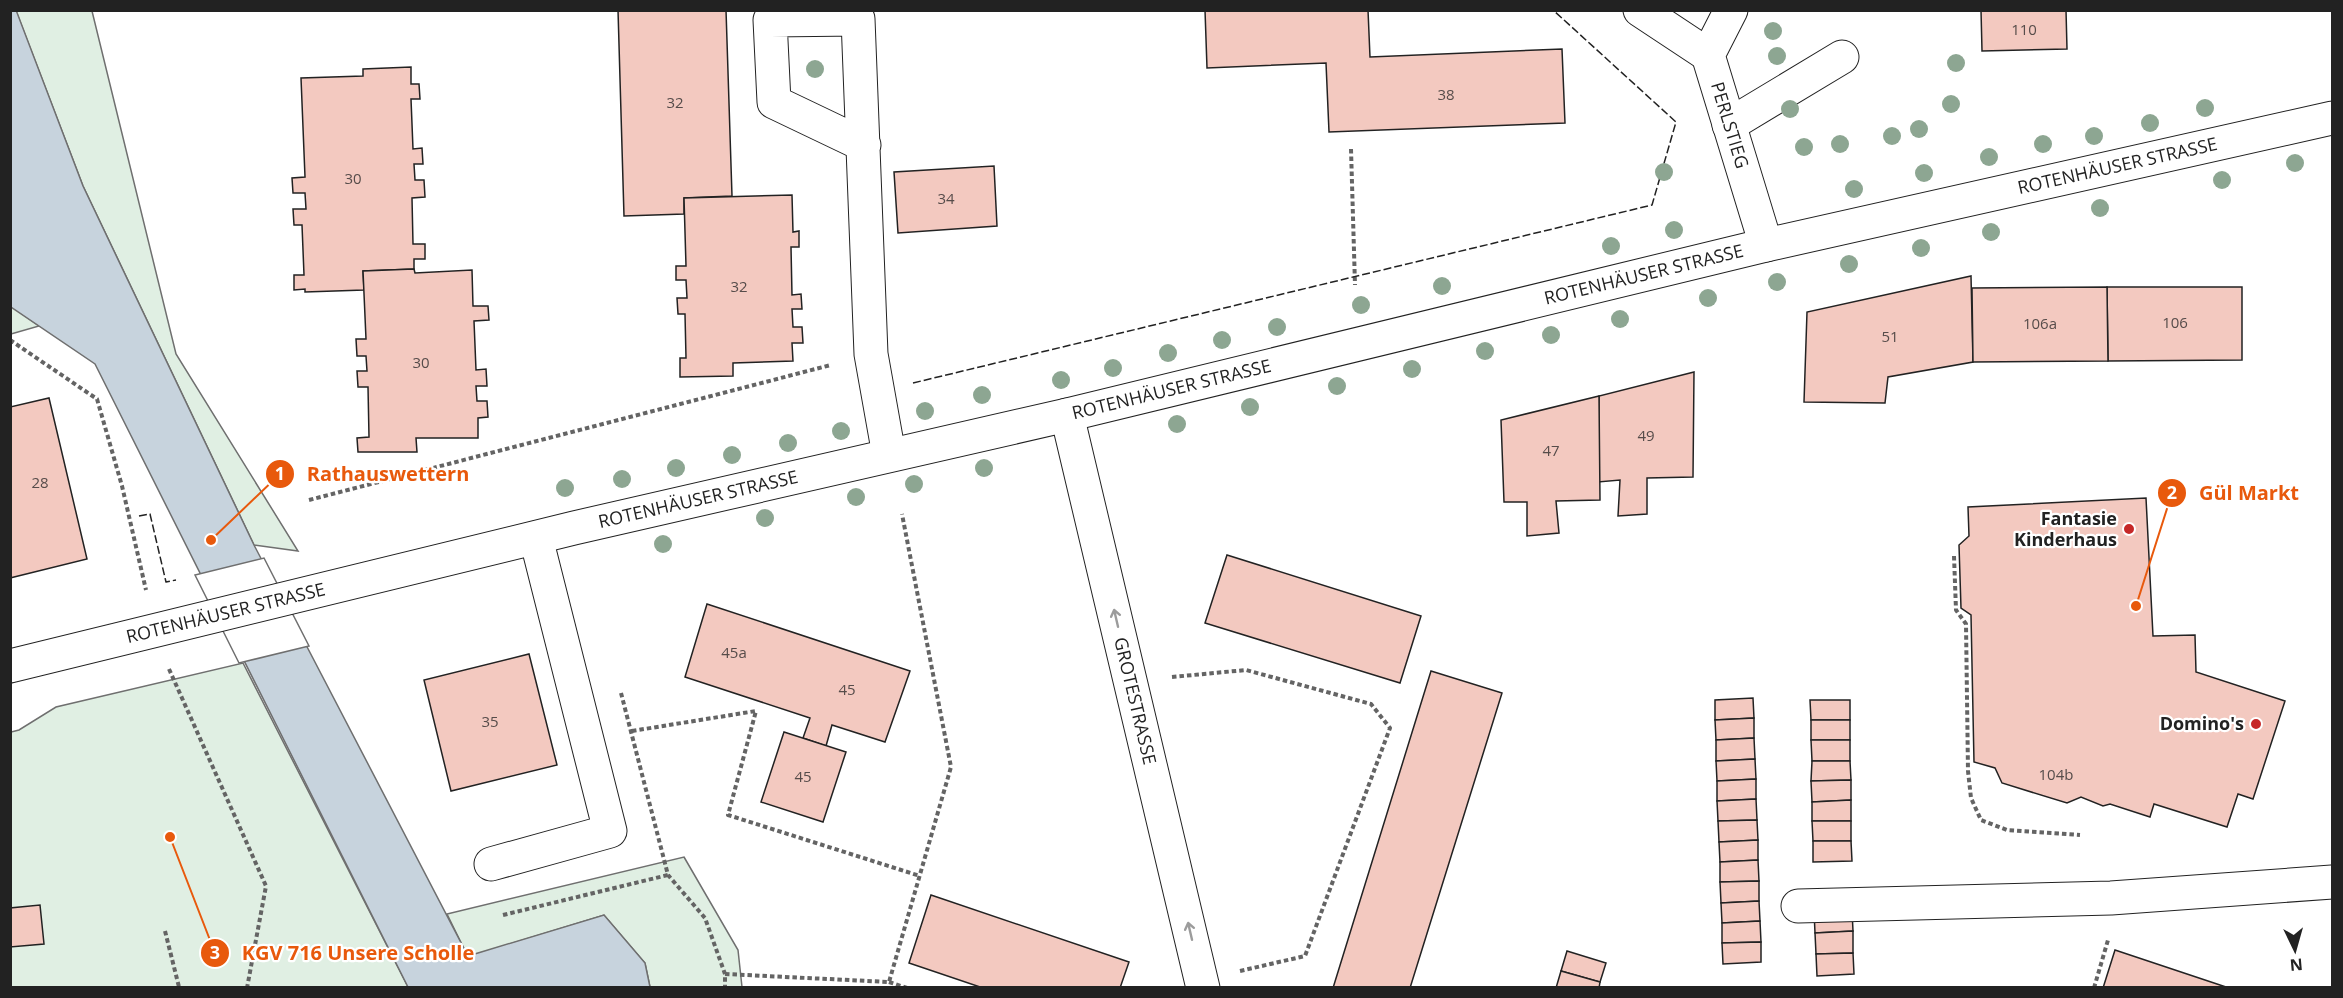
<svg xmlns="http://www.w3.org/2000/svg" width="2343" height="998" viewBox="0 0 2343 998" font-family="'Open Sans',sans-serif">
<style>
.green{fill:#e0efe3;stroke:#6f6f6f;stroke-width:1.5}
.water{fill:#c7d3dd;stroke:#6f6f6f;stroke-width:1.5}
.pier{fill:#fff;stroke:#6f6f6f;stroke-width:1.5}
.building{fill:#f3c9c0;stroke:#222;stroke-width:1.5}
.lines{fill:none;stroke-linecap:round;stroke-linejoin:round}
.minor-casing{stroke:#222;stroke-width:35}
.path{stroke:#646464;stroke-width:4;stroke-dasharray:4.5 3;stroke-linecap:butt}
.minor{stroke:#fff;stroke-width:33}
.fence{stroke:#222;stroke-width:1.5;stroke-dasharray:8 3;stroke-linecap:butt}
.tree{fill:#8da692}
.oneway{stroke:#9c9c9c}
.poi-dot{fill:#c62828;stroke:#fff;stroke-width:2}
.labels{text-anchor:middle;stroke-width:4.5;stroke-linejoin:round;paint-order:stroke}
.number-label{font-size:15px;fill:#564c4a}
.street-label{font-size:18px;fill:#222;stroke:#fff}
.poi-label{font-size:18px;font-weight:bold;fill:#222;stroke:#fff;text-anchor:end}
.leader{fill:none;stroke:#e8590c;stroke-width:2}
.callout-dot{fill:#e8590c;stroke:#fff;stroke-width:2}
.mark-label{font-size:18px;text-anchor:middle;font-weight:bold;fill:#fff}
.callout-label{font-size:20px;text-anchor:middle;font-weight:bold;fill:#e8590c;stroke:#fff;stroke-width:4.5;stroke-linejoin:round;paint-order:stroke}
</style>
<rect width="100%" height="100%" fill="#fff"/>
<!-- green -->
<g class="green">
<polygon points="16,11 92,11 176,354 298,551 254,545 83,186"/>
<polygon points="11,306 39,326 11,334"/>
<polygon points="243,663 408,987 11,988 11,732 19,730 56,707"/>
<polygon points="684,857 738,950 742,987 650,987 645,963 604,915 468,957 447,914"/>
</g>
<!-- water -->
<polygon class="water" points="16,10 83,186 254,545 468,956 604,915 645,963 650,987 408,987 95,364 11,307 10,11"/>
<!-- pier -->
<polygon class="pier" points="264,558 309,646 239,663 195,575"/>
<!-- building -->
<g class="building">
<polygon points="618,10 726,10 732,196 684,198 684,214 624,216"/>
<polygon points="1205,10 1368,10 1370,57 1562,49 1565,123 1329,132 1326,63 1207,68"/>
<polygon points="1981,10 2066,10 2067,49 1982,51"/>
<polygon points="411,67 411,84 419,84 420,99 411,99 413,149 422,148 423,164 414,164 415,180 424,180 425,197 412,198 413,244 425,244 425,259 414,259 414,269 363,271 364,290 305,292 305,289 294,290 294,275 304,275 302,225 294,225 293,209 306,209 305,193 293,193 292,178 305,177 301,78 363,76 363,69"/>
<polygon points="994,166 997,226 898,233 894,172"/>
<polygon points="792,195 793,232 799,231 799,247 791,247 792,295 801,294 802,309 792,309 793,327 802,327 803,343 792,343 793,361 733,363 733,376 680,377 680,358 686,358 685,314 678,314 677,298 687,298 686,280 676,280 676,266 686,266 684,198"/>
<polygon points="414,269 415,273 472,270 473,306 488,306 489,320 474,321 476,370 486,369 487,386 476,386 477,401 487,401 488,417 478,418 478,438 416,438 417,452 358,452 357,438 369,437 368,387 358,387 357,371 367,371 366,356 357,356 356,339 366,339 363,271"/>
<polygon points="1971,276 1973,362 1888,377 1885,403 1804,402 1807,312"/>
<polygon points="2107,287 2242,287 2242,360 2108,361"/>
<polygon points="2107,287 2108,361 1973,362 1972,288"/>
<polygon points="1694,372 1693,477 1647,478 1647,514 1618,516 1620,480 1598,482 1599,396"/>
<polygon points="1599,396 1600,500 1556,501 1559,533 1527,536 1527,502 1504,502 1501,420"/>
<polygon points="49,398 87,559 10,578 10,407"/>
<polygon points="2146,498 2153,636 2195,635 2196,672 2285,701 2253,799 2238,794 2227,827 2154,804 2150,817 2110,804 2103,806 2081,797 2067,803 2002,783 1995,768 1974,762 1971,615 1961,608 1959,545 1969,536 1968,507"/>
<polygon points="1227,555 1421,616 1400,683 1205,623"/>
<polygon points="707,604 910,671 885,742 832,725 826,746 803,738 810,718 685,677"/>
<polygon points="529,654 557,765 451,791 424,680"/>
<polygon points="1431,671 1502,693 1410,988 1333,988"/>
<polygon points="1753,698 1754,718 1715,720 1715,700"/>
<polygon points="1810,700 1850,700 1850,720 1811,720"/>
<polygon points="1754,718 1754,738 1716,740 1715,720"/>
<rect x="1811" y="720" width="39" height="20"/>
<polygon points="784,732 846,752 823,822 761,802"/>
<polygon points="1754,738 1755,759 1716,761 1716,740"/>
<polygon points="1811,740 1850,740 1850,761 1812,761"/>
<polygon points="1755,759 1756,779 1717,781 1716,761"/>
<polygon points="1812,761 1850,761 1851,780 1811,781"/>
<polygon points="1756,779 1756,799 1717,801 1717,781"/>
<polygon points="1851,780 1851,800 1812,802 1811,781"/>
<polygon points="1756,799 1757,820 1718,821 1717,801"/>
<polygon points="1851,800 1851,821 1812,821 1812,802"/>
<polygon points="1757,820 1758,840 1719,842 1718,821"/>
<polygon points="1812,821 1851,821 1851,841 1813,841"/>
<polygon points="1758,840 1758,860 1720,862 1719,842"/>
<polygon points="1813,841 1851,841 1852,861 1813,862"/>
<polygon points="1758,860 1759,881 1720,882 1720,862"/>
<polygon points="1759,881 1759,901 1721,903 1720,882"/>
<polygon points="931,895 1129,962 1120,988 983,988 909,963"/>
<polygon points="1759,901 1760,921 1722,923 1721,903"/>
<polygon points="40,905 44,944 10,947 10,908"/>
<polygon points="1852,910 1853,931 1815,933 1814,911"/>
<polygon points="1760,921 1761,942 1722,943 1722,923"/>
<polygon points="1853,931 1853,953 1816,954 1815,933"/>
<polygon points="1761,942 1761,962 1723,964 1722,943"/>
<polygon points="2115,950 2229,988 2103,988"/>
<polygon points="1567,951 1606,963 1600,982 1561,971"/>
<polygon points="1853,953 1854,974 1817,976 1816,954"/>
<polygon points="1561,971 1600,982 1599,988 1556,988"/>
</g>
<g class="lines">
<defs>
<g id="minor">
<polyline points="1640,10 1708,55"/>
<path id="s1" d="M1731,10l-23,45 58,190"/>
<polyline points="1729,125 1842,57"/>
<polyline points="864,145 774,102 770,20 858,19 871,354 889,455"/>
<path id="s2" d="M1067,415l136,573"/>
<path id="s3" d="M10,666l564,-138 493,-113 699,-170 566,-127"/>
<polyline points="491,864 610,831 536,538"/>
<polyline points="1798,906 2111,898 2332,882"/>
</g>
</defs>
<!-- minor casing -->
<use href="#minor" class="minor-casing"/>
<!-- path -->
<g class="path">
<polyline points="1351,149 1355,285"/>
<polyline points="10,340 97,399 122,486 146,590"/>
<polyline points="309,500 831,365"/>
<polyline points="1954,556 1956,610 1966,624 1968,771 1971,798 1981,820 2007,830 2080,835"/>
<polyline points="169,669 266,886 247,988"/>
<polyline points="1172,677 1246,670 1371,704 1390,728 1305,956 1240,971"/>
<polyline points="621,693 668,875 705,918 725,974 725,988"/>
<polyline points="632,731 756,711 728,815 920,876"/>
<polyline points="503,915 668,875"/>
<polyline points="165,931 179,987"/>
<polyline points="725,974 889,982 951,767 902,514"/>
<polyline points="889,982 907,988"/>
<polyline points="175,988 186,988"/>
<polyline points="2094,988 2108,940"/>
</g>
<!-- minor -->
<use href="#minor" class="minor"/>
<!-- fence -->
<g class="fence">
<polyline points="913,383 1652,205 1676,122 1553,10"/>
<polyline points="139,516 150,514 166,582 176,580"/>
</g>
</g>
<!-- trees -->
<g class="tree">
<circle cx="1773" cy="31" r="9"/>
<circle cx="1777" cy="56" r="9"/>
<circle cx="1956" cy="63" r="9"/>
<circle cx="815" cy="69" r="9"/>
<circle cx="1951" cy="104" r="9"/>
<circle cx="2205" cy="108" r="9"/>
<circle cx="1790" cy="109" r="9"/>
<circle cx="2150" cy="123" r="9"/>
<circle cx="1919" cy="129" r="9"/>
<circle cx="1892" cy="136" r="9"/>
<circle cx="2094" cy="136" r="9"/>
<circle cx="1840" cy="144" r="9"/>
<circle cx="2043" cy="144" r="9"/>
<circle cx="1804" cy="147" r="9"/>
<circle cx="1989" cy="157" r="9"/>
<circle cx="2295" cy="163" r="9"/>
<circle cx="1664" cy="172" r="9"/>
<circle cx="1924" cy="173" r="9"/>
<circle cx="2222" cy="180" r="9"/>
<circle cx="1854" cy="189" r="9"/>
<circle cx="2100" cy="208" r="9"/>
<circle cx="1674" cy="230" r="9"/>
<circle cx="1991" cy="232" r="9"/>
<circle cx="1611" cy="246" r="9"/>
<circle cx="1921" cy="248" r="9"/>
<circle cx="1849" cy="264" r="9"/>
<circle cx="1777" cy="282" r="9"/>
<circle cx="1442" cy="286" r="9"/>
<circle cx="1708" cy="298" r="9"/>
<circle cx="1361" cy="305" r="9"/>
<circle cx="1620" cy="319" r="9"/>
<circle cx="1277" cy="327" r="9"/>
<circle cx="1551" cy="335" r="9"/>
<circle cx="1222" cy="340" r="9"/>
<circle cx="1485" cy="351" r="9"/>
<circle cx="1168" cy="353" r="9"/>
<circle cx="1113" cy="368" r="9"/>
<circle cx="1412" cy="369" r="9"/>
<circle cx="1061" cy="380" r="9"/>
<circle cx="1337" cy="386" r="9"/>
<circle cx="982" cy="395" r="9"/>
<circle cx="1250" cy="407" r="9"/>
<circle cx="925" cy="411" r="9"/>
<circle cx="1177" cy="424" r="9"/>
<circle cx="841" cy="431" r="9"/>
<circle cx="788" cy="443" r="9"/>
<circle cx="732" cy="455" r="9"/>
<circle cx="676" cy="468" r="9"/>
<circle cx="984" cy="468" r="9"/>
<circle cx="622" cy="479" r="9"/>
<circle cx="914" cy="484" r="9"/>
<circle cx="565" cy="488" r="9"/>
<circle cx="856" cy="497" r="9"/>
<circle cx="765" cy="518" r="9"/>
<circle cx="663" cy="544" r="9"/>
</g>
<!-- one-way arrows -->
<defs><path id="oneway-shaft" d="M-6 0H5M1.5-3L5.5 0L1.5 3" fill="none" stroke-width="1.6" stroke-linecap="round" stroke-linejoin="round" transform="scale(1.5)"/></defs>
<g class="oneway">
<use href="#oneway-shaft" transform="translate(1116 618) rotate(-103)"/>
<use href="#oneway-shaft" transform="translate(1190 931) rotate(-103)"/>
</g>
<!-- markers -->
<g class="poi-dot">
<circle cx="2129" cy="529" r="6"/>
<circle cx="2256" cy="724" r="6"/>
</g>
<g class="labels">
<!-- number labels -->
<g class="number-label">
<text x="2024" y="35">110</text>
<text x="1446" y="100">38</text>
<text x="675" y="108">32</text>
<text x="353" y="184">30</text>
<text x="946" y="204">34</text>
<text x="739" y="292">32</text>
<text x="2175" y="328">106</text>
<text x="2040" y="329">106a</text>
<text x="1890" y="342">51</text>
<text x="421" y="368">30</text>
<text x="1646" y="441">49</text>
<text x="1551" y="456">47</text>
<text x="40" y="488">28</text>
<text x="734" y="658">45a</text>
<text x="847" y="695">45</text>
<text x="490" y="727">35</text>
<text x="2056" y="780">104b</text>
<text x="803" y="782">45</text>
</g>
<!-- street labels -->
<g class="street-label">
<text dy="6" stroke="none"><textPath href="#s1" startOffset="124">PERLSTIEG</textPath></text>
<text dy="6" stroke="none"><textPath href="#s3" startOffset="2166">ROTENHÄUSER STRASSE</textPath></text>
<text dy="6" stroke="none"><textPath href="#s3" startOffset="1680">ROTENHÄUSER STRASSE</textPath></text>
<text dy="6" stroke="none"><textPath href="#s3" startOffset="1194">ROTENHÄUSER STRASSE</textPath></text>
<text dy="6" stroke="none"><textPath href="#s3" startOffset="708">ROTENHÄUSER STRASSE</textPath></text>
<text dy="6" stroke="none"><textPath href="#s3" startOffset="222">ROTENHÄUSER STRASSE</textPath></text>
<text dy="6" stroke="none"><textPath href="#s2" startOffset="294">GROTESTRASSE</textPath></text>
</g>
<!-- poi labels -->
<g class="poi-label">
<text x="2117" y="525">Fantasie<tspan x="2117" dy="21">Kinderhaus</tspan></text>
<text x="2244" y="730">Domino's</text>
</g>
</g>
<!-- callouts -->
<path class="leader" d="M211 540L280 474M2136 606L2172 493M170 837L215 953"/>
<g class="callout-dot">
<circle cx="211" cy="540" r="6"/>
<circle cx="2136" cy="606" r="6"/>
<circle cx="170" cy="837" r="6"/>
<circle cx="280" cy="474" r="15"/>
<circle cx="2172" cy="493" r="15"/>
<circle cx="215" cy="953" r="15"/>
</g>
<g class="mark-label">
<text x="280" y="480">1</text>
<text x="2172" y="499">2</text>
<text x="215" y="959">3</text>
</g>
<g class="callout-label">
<text x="388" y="481">Rathauswettern</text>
<text x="2249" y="500">Gül Markt</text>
<text x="358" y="960">KGV 716 Unsere Scholle</text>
</g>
<!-- border -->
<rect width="2343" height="998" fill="none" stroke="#222222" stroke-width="24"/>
<!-- north arrow -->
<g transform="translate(2295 950) rotate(175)" stroke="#ffffff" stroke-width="4.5" paint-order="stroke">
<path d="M0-4.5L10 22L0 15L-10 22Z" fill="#222222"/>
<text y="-9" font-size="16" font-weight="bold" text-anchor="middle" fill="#222222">N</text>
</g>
</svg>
